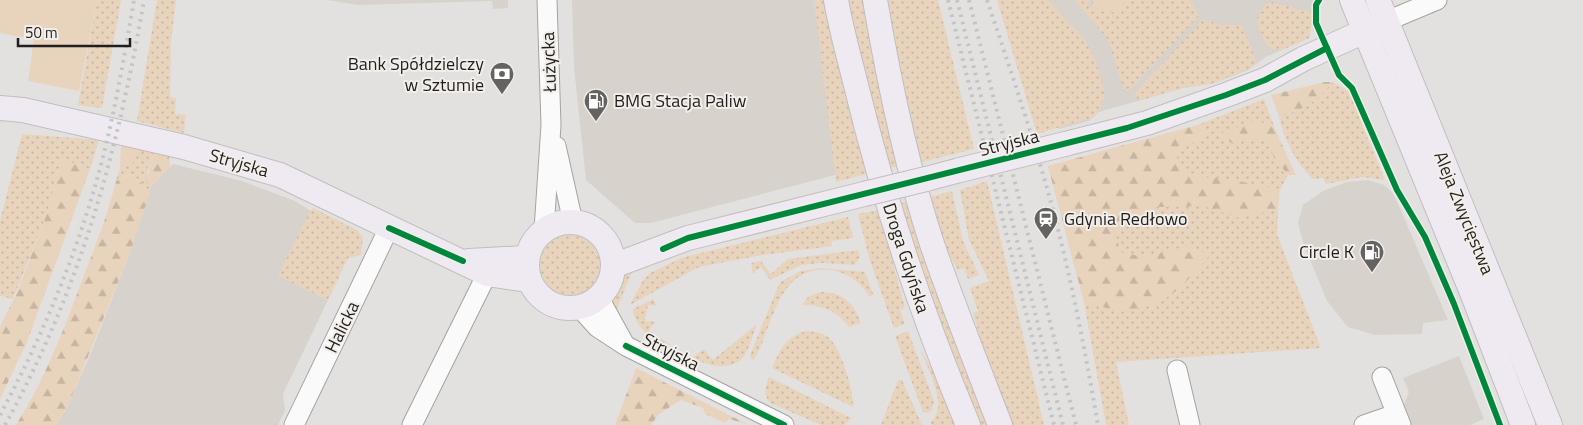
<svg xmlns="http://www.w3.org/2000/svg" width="1583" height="425" viewBox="0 0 1583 425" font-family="'Titillium Web',sans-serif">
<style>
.built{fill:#d7d2cc}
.grass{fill:url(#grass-dots)}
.forest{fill:url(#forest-firs)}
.green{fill:#e8d3bd}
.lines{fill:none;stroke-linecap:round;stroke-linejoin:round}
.minor-casing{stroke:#a4a3a1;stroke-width:21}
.major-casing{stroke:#c0bfbe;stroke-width:26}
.minor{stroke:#fbfafa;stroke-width:19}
.major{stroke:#efeaf2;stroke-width:24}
.rail{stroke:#c4c4c4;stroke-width:4;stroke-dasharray:2.5 5;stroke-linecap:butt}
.major-bridge-casing{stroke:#c0bfbe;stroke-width:26;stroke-linecap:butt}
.major-bridge{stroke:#efeaf2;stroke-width:24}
.cycleway-casing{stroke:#f2eeea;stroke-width:9}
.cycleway{stroke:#00873e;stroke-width:6}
.labels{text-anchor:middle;stroke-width:4;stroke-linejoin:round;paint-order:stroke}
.street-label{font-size:18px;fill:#211f1e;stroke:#f2eeea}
.poi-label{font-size:18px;fill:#211f1e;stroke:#f2eeea;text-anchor:end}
</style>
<defs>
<pattern id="grass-dots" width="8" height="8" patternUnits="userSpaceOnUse" patternTransform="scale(1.25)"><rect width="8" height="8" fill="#e8d3bd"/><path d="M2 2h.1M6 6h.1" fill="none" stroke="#c7b5a2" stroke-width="1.8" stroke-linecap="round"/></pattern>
<pattern id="forest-firs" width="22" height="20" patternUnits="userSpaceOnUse" patternTransform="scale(1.25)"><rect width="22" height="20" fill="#e8d3bd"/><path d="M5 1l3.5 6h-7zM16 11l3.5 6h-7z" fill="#c7b5a2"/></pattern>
</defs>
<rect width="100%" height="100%" fill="#e3e1df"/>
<!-- built -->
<g class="built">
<polygon points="327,0 517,0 508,0 508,8 493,9 492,1 358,5"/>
<polygon points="572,0 814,0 839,174 651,223 635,223 586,180 574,67"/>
<polygon points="1013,0 1316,0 1309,38 1266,57 1248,70 1215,83 1183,88 1099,112 1089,121 1059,129"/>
<polygon points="173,164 242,181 295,201 311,211 279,276 328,300 283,394 285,410 278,425 56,425 68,406 90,355 131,250 150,187"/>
<polygon points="1368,180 1384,185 1391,191 1396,199 1448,320 1423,323 1422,334 1375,335 1348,327 1327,301 1304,245 1298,223 1303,205 1323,191 1347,182"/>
<polygon points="1459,356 1484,419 1470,425 1410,425 1403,407 1409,392 1403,378"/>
</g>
<!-- grass -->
<g class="grass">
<polygon points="97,0 121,0 102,108 78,105"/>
<polygon points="157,0 176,0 171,41 170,97 176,98 175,114 186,115 184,133 137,121"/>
<polygon points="814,0 826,0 866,174 836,182"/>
<polygon points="846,0 864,0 899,166 888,168"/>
<polygon points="883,0 938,0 974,149 918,163"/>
<polygon points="997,0 1048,0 1086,41 1096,61 1106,98 1101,100 1101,108 1094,117 1037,134"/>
<polygon points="1075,0 1090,0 1088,6 1091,7 1093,0 1190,0 1199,16 1128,92 1123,87 1108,40"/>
<path d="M1271,2l43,11 -5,25c-17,7 -38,23 -46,0 -2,-6 -6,-12 -6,-19l8,-14z"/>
<polygon points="1203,19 1221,25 1242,25 1256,60 1254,66 1215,83 1183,88 1142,100 1138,99 1135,95 1137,91"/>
<path d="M1331,82l17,8 37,90 -23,-3 -36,7 -3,-6 -10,1c-16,-14 -30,-42 -34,-62 20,-6 42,-16 52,-35z"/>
<polygon points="1264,99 1275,129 1265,123 1242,141 1266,138 1274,158 1288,175 1280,190 1260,186 1269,211 1278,209 1277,234 1321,348 1116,362 1129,425 1106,425 1084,302 1048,166 1144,156 1204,129 1197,125"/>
<polygon points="22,134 99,140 90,169 62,159 46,216 13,299 0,296 0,221"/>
<polygon points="134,148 157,153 148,162 147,183 150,187 150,192 132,174 116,181 120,168 130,164 136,155"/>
<polygon points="987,181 1044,425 1011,425 990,373 973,313 978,311 970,288 989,281 969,240 960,190"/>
<polygon points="952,191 963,241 979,275 968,279 964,268 958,270 941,240 929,197"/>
<polygon points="910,201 991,425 977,425 898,204"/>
<polygon points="313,208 357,230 363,237 361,255 348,258 328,300 278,276 307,217"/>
<polygon points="879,210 905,308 900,310 905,324 894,328 869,258 858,214"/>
<polygon points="848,217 853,238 831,241 832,246 762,255 699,267 630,305 643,280 650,273 681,258"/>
<circle cx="570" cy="265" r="30"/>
<polygon points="858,250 860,257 855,265 822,263 801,265 770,280 761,267 753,273 751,263 761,261 771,274 788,259"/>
<path d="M631,266l1,6 -17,41c-9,-18 3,-34 16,-47z"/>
<path d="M820,268l45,4 8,22 -3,3c-10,-15 -22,-25 -40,-27 -55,-5 -56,59 -77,91l-1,-1 -2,-5 30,-73 21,-11z"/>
<path d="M820,292c22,0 34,10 41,31l-12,4c-12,-17 -28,-22 -47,-22l6,-8z"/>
<path d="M653,299l4,7 -9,-1 -3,16 10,1 -6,8 25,18c-19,-9 -38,-16 -41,-39z"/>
<path d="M757,324c-4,10 -7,22 -12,31 -12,17 -38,12 -52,2l11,-8 9,11z"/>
<path d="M806,331c9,0 19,2 25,9 11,12 23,52 22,67l-81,-39c8,-18 13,-31 34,-37z"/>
<polygon points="908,331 934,401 932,410 929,413 923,412 896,339 896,336"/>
<path d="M921,351l19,30 17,44h-25l-2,-2c20,-17 -2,-52 -9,-72z"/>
<path d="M769,377l82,41 -6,7h-24l-51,-22c-7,-9 -5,-16 -1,-26z"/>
<polygon points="898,380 902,380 922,425 881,425"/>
</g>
<!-- forest -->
<g class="forest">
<path d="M1325,82h6c-10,19 -32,29 -52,35l-8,-22z"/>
<polygon points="1252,122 1265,123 1275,129 1296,175 1288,175 1274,158 1266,138 1231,143 1221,133"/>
<path d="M1197,125l7,4 1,9 -29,12 3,18 22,9 28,2 51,11 -2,19 -39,9 -36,-12 -46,1 -41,26 4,19 24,5 44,-11 22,9c-12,13 -24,29 -38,39 -26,20 -59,18 -88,8l-36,-136z"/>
<polygon points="121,145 134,148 136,155 133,163 120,168"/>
<polygon points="157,153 169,156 170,167 150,187 147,183 146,176 149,172 148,162"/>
<polygon points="62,159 90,169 27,342 0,399 0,326 16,295 46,216"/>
<path d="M132,174l18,18 -19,58 -63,156 -12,19h-40c29,-46 49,-98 68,-150 12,-31 24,-61 32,-94z"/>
<polygon points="636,368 749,425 729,419 725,423 705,414 703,408 681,400 659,414 651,425 615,425"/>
</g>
<!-- green -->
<g class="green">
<polygon points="0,0 97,0 79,91 28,81 34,39 0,33"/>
<polygon points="1094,0 1124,0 1120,14 1092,7"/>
</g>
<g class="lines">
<defs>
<g id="minor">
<polyline points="1387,21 1437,0"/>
<polyline points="556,146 573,222"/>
<polyline points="544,230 551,125 547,0"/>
<polyline points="599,298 625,345"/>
<polyline points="580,308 597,327 626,346 784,425"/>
<polyline points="1177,370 1190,425"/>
<polyline points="1382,377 1401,425"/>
<polyline points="294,425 389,228"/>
<polyline points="412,425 487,274"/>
<polyline points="1364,425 1396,414"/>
</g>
<g id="major">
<path d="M836,0c5,29 13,57 20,85 28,116 66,230 112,340"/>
<path d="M875,0c14,82 31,165 57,244 21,61 45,121 68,181"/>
<polyline points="1352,0 1473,295 1523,425"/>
<polyline points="1378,0 1550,425"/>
<polyline points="0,108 23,110 184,147 280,175 487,274 528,280"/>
<polyline points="1065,144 1147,123 1226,95 1265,80 1303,59 1378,25"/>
<polyline points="926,179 960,170"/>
<circle cx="570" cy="265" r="43"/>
<polyline points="469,261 526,258"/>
<polyline points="613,266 688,238 864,194"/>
</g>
</defs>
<!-- minor casing -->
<use href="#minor" class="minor-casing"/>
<!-- major casing -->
<use href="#major" class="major-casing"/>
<!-- minor -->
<use href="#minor" class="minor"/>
<!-- major -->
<use href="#major" class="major"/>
<!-- rail -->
<g class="rail">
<polyline points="948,0 1054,425"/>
<polyline points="957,0 1063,425"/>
<polyline points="969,0 1076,425"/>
<path d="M987,0c21,62 42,125 60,188 22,78 37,157 51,237"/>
<path d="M0,415c44,-82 80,-168 103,-258 13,-52 22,-104 31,-157"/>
<path d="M5,425c75,-135 113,-274 139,-425"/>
</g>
<defs>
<g id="major-bridge">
<polyline points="960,170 1065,144"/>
<polyline points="864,194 926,179"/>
</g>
</defs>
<!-- major-bridge casing -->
<use href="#major-bridge" class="major-bridge-casing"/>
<!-- major-bridge -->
<use href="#major-bridge" class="major-bridge"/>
<defs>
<g id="cycleway">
<polyline points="1319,0 1316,5 1316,23 1322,37 1339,75 1352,88 1397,190 1425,237 1454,304 1500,425"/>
<polyline points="389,228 463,261"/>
<polyline points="663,249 688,238 1127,128 1226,95 1265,80 1327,48"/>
<polyline points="626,346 784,425"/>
</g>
</defs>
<!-- cycleway casing -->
<use href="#cycleway" class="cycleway-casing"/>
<!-- cycleway -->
<use href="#cycleway" class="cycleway"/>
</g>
<!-- icons -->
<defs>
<symbol id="bank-pin" viewBox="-11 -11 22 30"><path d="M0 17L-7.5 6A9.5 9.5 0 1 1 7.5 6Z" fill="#656362" stroke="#f2eeea"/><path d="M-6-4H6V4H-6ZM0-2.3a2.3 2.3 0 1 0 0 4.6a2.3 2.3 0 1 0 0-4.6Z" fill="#fff"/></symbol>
<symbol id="fuel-pin" viewBox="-11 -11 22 30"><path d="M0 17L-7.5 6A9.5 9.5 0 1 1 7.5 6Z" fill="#656362" stroke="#f2eeea"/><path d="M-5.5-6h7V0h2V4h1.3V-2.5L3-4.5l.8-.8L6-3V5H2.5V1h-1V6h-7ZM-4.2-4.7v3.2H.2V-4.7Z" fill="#fff"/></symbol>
<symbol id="station-pin" viewBox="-11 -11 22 30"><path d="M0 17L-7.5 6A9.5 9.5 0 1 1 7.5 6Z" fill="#656362" stroke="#f2eeea"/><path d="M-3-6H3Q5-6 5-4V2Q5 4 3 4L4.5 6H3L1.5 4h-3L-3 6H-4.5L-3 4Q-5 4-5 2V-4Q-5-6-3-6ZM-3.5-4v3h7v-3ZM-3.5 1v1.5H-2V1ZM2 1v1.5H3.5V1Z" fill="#fff"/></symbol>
</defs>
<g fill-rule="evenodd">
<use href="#bank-pin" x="488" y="60" width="28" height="38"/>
<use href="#fuel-pin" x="582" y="87" width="28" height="38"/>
<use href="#station-pin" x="1032" y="205" width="28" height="38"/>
<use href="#fuel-pin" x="1358" y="238" width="28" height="38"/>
</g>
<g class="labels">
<!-- street labels -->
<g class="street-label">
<text transform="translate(549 62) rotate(-92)" y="6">Łużycka</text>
<text transform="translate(1009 143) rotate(-14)" y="6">Stryjska</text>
<text transform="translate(239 163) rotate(16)" y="6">Stryjska</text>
<text transform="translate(1464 213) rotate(68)" y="6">Aleja Zwycięstwa</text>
<text transform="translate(906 258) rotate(72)" y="6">Droga Gdyńska</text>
<text transform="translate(342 327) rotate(-64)" y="6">Halicka</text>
<text transform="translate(671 352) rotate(27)" y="6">Stryjska</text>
</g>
<!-- poi labels -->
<g class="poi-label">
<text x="484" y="70">Bank Spółdzielczy<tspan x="484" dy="21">w Sztumie</tspan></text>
<text x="614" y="107" text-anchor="start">BMG Stacja Paliw</text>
<text x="1064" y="225" text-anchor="start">Gdynia Redłowo</text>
<text x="1354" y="258">Circle K</text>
</g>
</g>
<!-- scale -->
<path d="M18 38v8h112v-8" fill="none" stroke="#211f1e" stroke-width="2.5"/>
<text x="25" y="38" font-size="15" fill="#211f1e" stroke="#f2eeea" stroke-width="4" paint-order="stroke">50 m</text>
</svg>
